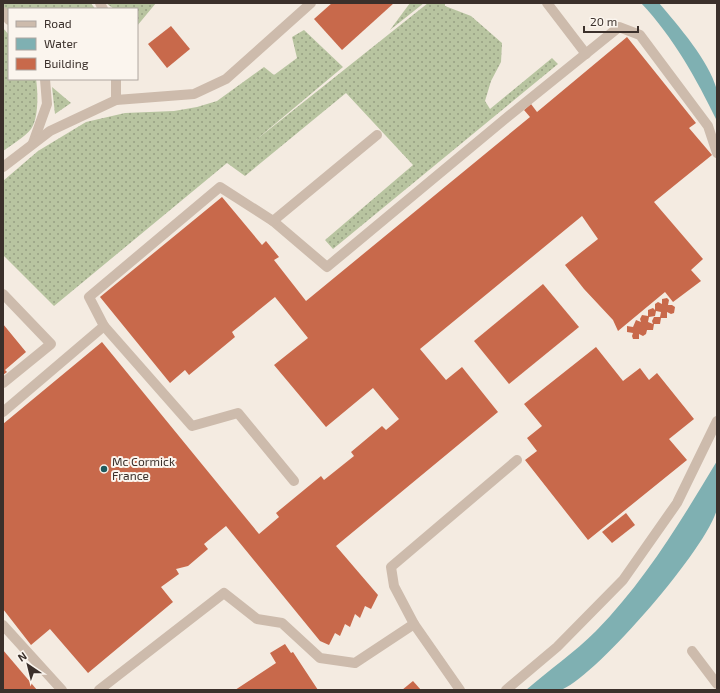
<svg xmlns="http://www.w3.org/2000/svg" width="720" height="693" viewBox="0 0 720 693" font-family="'Exo 2',sans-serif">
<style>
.grass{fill:url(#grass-dots)}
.water{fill:#7fb0b2}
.building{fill:#c8694b;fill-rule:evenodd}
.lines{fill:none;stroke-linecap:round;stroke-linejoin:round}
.minor{stroke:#cdbbac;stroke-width:10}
.poi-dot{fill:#1f5a5e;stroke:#fbf5ee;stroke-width:1.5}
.labels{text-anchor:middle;stroke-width:4;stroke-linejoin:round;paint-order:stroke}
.poi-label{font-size:12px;fill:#3b302b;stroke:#fbf5ee;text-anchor:start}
</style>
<defs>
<pattern id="grass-dots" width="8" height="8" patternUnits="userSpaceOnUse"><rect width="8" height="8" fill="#b8c4a0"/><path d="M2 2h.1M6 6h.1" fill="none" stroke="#97a083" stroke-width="1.8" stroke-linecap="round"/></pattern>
</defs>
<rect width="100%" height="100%" fill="#f4ebe1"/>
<!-- grass -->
<g class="grass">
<polygon points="3,3 91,3 95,9 9,9 9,14 3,7"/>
<polygon points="106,3 156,3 137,26 137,9 114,9"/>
<polygon points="410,3 424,3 390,30"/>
<polygon points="428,3 445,3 445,6 471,16 502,43 501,62 491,81 485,101 490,109 552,58 558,64 333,249 325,240 413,165 346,93 245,176 227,163 54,306 3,255 3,181 38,151 86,122 125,113 174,111 197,107 217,101 264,67 274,75 297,58 292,37 304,30 343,67 251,144"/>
<path d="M3,28l6,7v44h27c2,13 3,39 -5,50 -5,7 -21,17 -28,22z"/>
<polygon points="52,87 71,103 55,114"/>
</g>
<!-- water -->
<g class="water">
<path d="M641,3h18c20,24 49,56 58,87 2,9 0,21 0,31 -21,-43 -43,-83 -76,-118z"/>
<path d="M717,461c1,10 3,36 0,48 -9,38 -119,165 -154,180 -8,3 -28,1 -37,1 23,-20 48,-37 70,-59 49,-50 85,-110 121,-170z"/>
</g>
<!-- building -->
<g class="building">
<polygon points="332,3 394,3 342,50 314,19"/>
<polygon points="171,26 190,49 167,68 148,44"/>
<polygon points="627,37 696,123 689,128 712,155 654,202 703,259 691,270 701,281 673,302 665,292 618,331 613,320 584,289 565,265 598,239 582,216 420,349 446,380 462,367 498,412 336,546 378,595 371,609 365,606 360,618 355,614 350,627 345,624 340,636 335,633 329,645 320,641 226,526 204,544 208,549 188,566 176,569 179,574 161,587 173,602 88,673 50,629 31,645 3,609 3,424 102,342 259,534 279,517 276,513 321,476 324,480 354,456 351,452 382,426 386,430 399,419 373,388 326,427 274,365 308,338 275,297 232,332 235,337 189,375 185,370 170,383 100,297 222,197 262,245 266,241 279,257 274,260 306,301 530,117 524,110 531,104 537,112"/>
<polygon points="543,284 579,327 509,384 474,341"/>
<path d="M667,298l2,2 -1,5h4l3,2 -1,6 -3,1 -4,-2v6h-6l-1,6h-6l-1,6h-6l-1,4 -3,2 -4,-2v5h-6l-1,-3 1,-3 -6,-1v-6l6,1 3,-7 5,2 -1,-3 2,-4 6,1v-6l5,-2 2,2v-6l3,-2 4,2v-5zM656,311l5,1 -1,5h-6l-2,4 1,3 -5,-2 1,-5 6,-1z"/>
<polygon points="3,324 26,352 5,370 7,372 3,375"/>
<polygon points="596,347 623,381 640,368 649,380 657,373 694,419 669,439 687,460 588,540 525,460 537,451 527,438 542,426 524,404"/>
<polygon points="626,513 635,525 612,543 602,532"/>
<polygon points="285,644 291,653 293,652 318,690 235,690 276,663 270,653"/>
<polygon points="3,650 37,690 3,690"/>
<polygon points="413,681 421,690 402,690"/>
</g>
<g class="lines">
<!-- minor -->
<g class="minor">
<polyline points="100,3 103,9"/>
<polyline points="547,3 586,54"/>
<polyline points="3,12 9,20"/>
<polyline points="116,79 116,100"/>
<polyline points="33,143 47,104 45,79"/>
<polyline points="3,167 50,131 116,100 194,94 226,79 311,3"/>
<polyline points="273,221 327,267 505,119 619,27 640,35 708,126 717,153"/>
<polyline points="3,294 51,344 3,383"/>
<polyline points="104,326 192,426 238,413 294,481"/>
<polyline points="3,412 104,326 89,297 220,187 273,221 377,135"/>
<polyline points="414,624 460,690"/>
<polyline points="3,625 62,690"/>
<polyline points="692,651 717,684"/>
<polyline points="99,690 224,593 257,619 282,623 320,658 355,663 414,624 394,586 391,567 517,460"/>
<polyline points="506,690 557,647 623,580 677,503 717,421"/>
</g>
</g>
<!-- markers -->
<circle class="poi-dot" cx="104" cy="469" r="4"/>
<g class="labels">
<!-- poi labels -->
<g class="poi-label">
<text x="112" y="466">Mc Cormick<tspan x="112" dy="14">France</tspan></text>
</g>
</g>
<!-- border -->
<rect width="720" height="693" fill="none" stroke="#3b302b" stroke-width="8"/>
<!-- legend -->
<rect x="8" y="8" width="130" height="72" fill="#fbf5ee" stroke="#aea6a0"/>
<rect x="16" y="21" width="20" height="6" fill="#cdbbac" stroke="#aea6a0"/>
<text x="44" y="28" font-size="12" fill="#3b302b">Road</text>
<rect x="16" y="38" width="20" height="12" fill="#7fb0b2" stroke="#aea6a0"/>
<text x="44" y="48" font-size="12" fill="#3b302b">Water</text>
<rect x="16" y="58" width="20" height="12" fill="#c8694b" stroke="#aea6a0"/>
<text x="44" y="68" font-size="12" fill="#3b302b">Building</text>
<!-- north arrow -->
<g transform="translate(28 665) rotate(325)" stroke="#fbf5ee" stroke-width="3" paint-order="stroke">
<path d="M0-3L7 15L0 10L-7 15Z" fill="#3b302b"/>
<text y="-6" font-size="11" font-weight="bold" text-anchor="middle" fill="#3b302b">N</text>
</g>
<!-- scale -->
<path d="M584 26v6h54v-6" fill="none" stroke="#3b302b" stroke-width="2"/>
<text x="590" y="26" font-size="12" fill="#3b302b" stroke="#fbf5ee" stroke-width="3" paint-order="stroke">20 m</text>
</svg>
